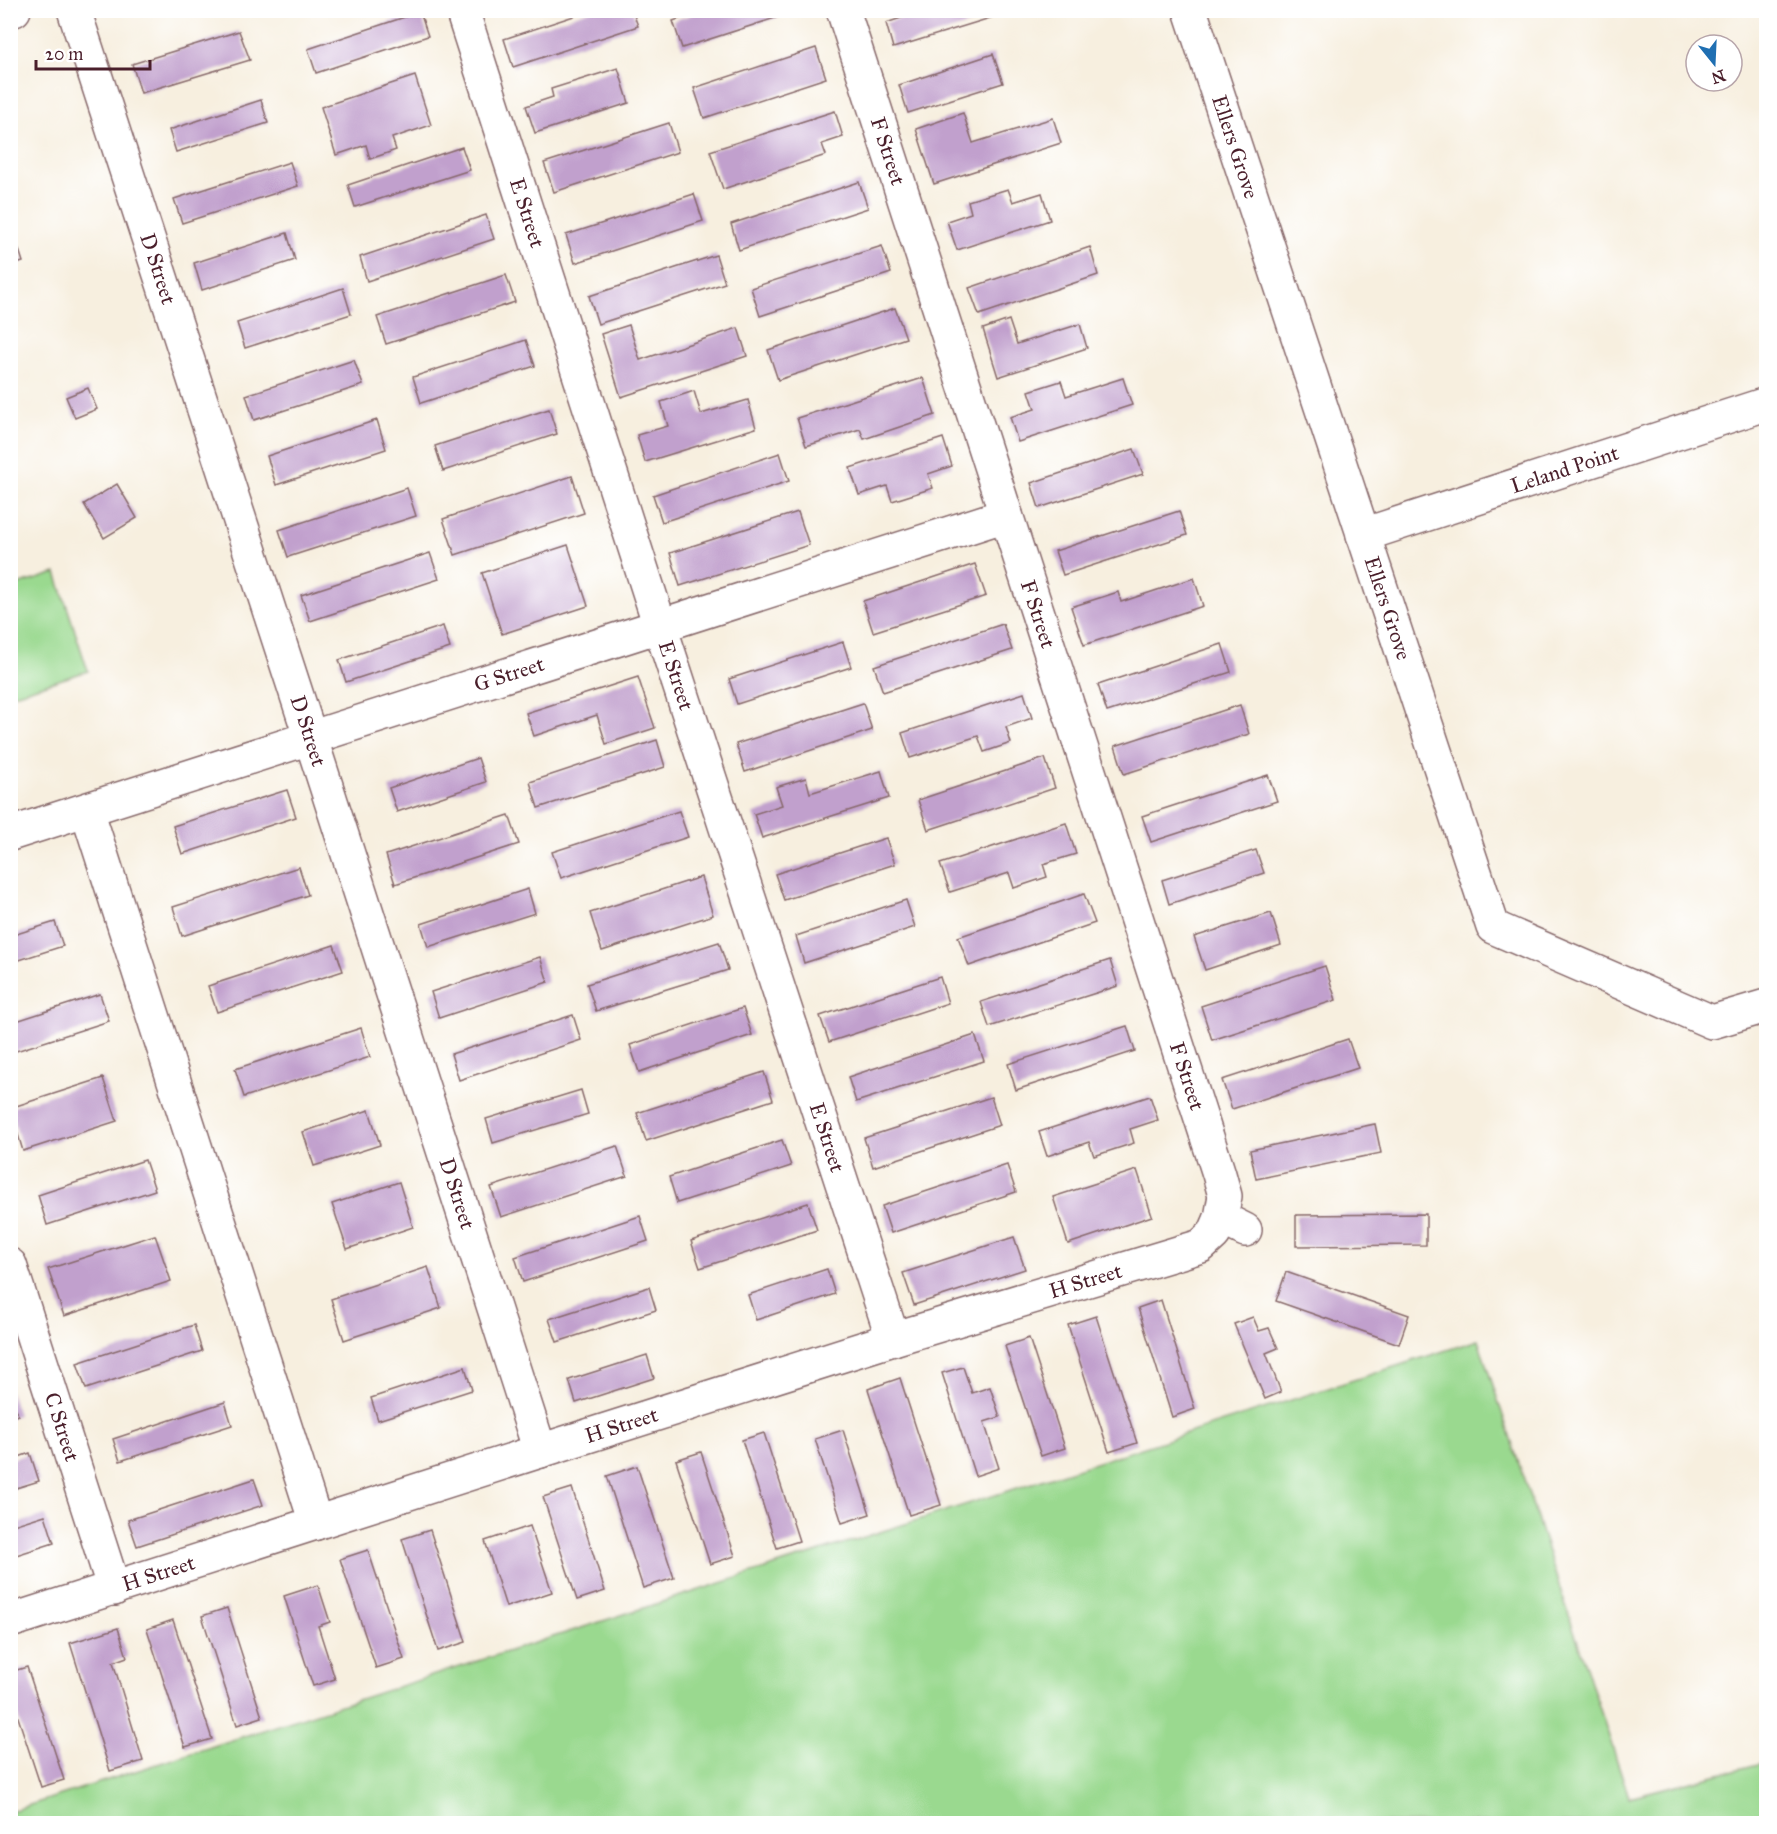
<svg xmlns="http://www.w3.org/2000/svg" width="1777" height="1834" viewBox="0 0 1777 1834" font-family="'IM FELL Great Primer',serif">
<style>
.green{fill:#9ad98f;stroke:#727c5d;stroke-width:1.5}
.building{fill:#c1a0cd}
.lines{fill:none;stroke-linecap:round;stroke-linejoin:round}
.minor-casing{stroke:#87686a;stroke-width:36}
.minor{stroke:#fff;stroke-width:33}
.labels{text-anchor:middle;stroke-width:4.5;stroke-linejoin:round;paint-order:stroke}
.street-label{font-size:21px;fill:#4a1f2b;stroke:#fff}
</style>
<rect width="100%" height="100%" fill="#fff"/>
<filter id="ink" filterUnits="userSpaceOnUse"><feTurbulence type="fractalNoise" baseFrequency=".0167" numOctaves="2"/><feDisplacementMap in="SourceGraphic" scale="12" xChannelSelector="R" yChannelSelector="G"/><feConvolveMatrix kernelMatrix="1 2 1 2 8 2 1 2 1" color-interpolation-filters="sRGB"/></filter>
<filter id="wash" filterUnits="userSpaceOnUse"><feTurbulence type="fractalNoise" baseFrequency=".008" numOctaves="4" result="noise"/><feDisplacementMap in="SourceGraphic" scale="24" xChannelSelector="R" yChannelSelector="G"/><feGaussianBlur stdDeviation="1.35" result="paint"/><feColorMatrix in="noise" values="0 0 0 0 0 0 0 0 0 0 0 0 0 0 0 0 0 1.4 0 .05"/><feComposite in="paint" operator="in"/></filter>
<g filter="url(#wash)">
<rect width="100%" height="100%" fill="#f7efdf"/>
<!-- green -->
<g class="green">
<polygon points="56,573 88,671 11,695 11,587"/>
<polygon points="1478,1340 1629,1797 1766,1762 1766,1823 11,1823 11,1811"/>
</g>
<g id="blocks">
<!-- building -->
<g class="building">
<polygon points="592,10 632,10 638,26 513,67 504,39"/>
<polygon points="704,10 797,10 797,11 682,48 673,21"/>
<polygon points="925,10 1013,10 1013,11 893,48 886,23"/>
<polygon points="420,12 428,36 316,73 308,49"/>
<polygon points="239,31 250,60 141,93 132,64"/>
<polygon points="816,48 826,78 704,118 694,88"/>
<polygon points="993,54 1003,83 908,113 899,85"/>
<polygon points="618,68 629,103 535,133 526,106 553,97 551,89"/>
<polygon points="415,76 431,125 392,138 396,150 370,159 366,145 336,155 321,107"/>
<polygon points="261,100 268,123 176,152 169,130"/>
<polygon points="835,111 843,137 822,144 826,155 723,189 710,151"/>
<polygon points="963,113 973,143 1053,118 1061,143 934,184 916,129"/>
<polygon points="669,123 678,152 554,192 544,163"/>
<polygon points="462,147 470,170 355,207 348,185"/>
<polygon points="290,162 298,186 182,223 174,199"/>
<polygon points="859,182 868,208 739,250 731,224"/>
<polygon points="1008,189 1013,202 1042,193 1050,220 957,250 947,221 971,213 968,201"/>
<polygon points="694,194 703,221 575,263 566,235"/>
<polygon points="486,215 494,239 367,281 360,257"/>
<polygon points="10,222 23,262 10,266"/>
<polygon points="287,233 295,260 202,290 194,263"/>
<polygon points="882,246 891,273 760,316 751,288"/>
<polygon points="1090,247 1098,275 979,315 969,288"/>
<polygon points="716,255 725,283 598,324 589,296"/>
<polygon points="506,275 515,302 386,344 377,317"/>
<polygon points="343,288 351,314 245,348 237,323"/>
<polygon points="895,308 906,338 778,380 768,350"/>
<polygon points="1009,320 1017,344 1080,324 1087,348 998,377 983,329"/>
<polygon points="629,325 640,360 738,328 747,356 621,397 601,334"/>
<polygon points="526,340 535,366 421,403 413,377"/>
<polygon points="354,360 363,385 254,420 246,395"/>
<polygon points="923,378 935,415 864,439 860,429 806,446 797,418"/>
<polygon points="1123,378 1132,405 1018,442 1010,417 1035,409 1029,391 1061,381 1066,396"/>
<polygon points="88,388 97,409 75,418 66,397"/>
<polygon points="694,391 701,414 748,400 756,428 645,462 637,435 668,426 661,402"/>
<polygon points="549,409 557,434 443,471 435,446"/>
<polygon points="377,420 386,449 276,485 267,456"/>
<polygon points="943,438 952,466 928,474 933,488 892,501 887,486 859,495 850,468"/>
<polygon points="1134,449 1143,474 1039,508 1031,483"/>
<polygon points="780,453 789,481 662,522 653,495"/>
<polygon points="572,476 584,513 455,555 443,519"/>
<polygon points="117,484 137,518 104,538 84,504"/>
<polygon points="407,488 416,516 288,557 279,530"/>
<polygon points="1179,511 1187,535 1063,575 1055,551"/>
<polygon points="798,512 809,545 680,586 670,553"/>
<polygon points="568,545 588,606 502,634 482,573"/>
<polygon points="430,553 439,579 310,621 301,595"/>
<polygon points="975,564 986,596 873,632 863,601"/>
<polygon points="1194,578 1203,606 1084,645 1071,607 1118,592 1121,602"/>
<polygon points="1003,624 1012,650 883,692 874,666"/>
<polygon points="443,626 450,648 346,682 339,660"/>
<polygon points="843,642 851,667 737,704 729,679"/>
<polygon points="1222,644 1231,672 1107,712 1098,685"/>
<polygon points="638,677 655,728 606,744 597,715 534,736 526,713"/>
<polygon points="1024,693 1032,718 1006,727 1011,743 984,752 978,736 910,758 902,733"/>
<polygon points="863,703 872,730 745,772 736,744"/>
<polygon points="1240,705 1249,734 1124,774 1115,746"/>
<polygon points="657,740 665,767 538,808 530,782"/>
<polygon points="478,758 486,782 397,812 389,788"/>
<polygon points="1045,758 1055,788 928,830 918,800"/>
<polygon points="881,771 889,798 762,838 754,814 782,805 776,787 806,778 810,793"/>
<polygon points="1268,775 1277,801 1151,842 1142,816"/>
<polygon points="287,790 296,817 182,854 173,826"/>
<polygon points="679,811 688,837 561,878 552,852"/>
<polygon points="509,815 519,844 395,884 386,855"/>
<polygon points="1066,823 1076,854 1043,864 1047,877 1014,888 1009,873 950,892 940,864"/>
<polygon points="886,838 895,864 784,900 775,874"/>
<polygon points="1256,850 1264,873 1169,904 1162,880"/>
<polygon points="299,867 308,895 182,936 173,907"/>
<polygon points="701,877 713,915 602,951 590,913"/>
<polygon points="528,889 535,913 428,947 421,924"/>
<polygon points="1084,894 1095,923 969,966 958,937"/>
<polygon points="906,900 915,927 804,963 796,936"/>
<polygon points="1271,913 1281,945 1205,970 1194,937"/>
<polygon points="55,922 63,946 10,963 10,936"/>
<polygon points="719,942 728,970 596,1011 587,984"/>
<polygon points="334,945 343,971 217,1012 208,986"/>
<polygon points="540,957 548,982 439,1018 431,992"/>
<polygon points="1110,960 1118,986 989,1027 981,1002"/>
<polygon points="1325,966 1336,1000 1212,1040 1201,1006"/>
<polygon points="940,977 948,1003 829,1042 820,1016"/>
<polygon points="100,994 109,1021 10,1053 10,1023"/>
<polygon points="743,1008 752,1035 639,1072 630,1045"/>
<polygon points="573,1015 581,1040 459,1080 451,1054"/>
<polygon points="1127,1026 1135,1051 1016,1090 1008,1064"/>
<polygon points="361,1028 370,1057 244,1097 235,1069"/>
<polygon points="975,1035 984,1061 856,1102 848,1077"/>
<polygon points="1348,1039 1358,1068 1232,1109 1222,1080"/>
<polygon points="764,1072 773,1100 646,1141 637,1113"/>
<polygon points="103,1078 117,1121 23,1151 10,1108"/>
<polygon points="581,1090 588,1114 493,1143 486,1119"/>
<polygon points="1150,1096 1158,1120 1130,1129 1134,1143 1094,1156 1089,1142 1047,1156 1039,1132"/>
<polygon points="991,1097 1000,1125 873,1167 864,1138"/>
<polygon points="369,1110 380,1145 314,1166 303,1132"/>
<polygon points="1375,1124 1381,1153 1256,1179 1250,1150"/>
<polygon points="782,1140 791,1166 677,1203 669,1177"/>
<polygon points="617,1146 627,1176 501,1217 491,1187"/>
<polygon points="145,1160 155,1190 47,1225 38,1195"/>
<polygon points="1007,1165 1016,1192 891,1233 882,1206"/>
<polygon points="1137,1170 1152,1216 1068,1244 1053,1197"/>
<polygon points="399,1182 413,1227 347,1249 332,1204"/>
<polygon points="808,1203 817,1230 700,1268 691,1241"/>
<polygon points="1426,1214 1426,1245 1296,1246 1296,1215"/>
<polygon points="640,1216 648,1241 523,1282 515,1257"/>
<polygon points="155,1235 171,1281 64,1316 48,1269"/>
<polygon points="1014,1237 1025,1269 914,1305 903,1273"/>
<polygon points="428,1267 441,1308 344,1340 331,1299"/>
<polygon points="827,1269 835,1294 756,1320 748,1295"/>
<polygon points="1286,1272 1409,1315 1399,1344 1276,1301"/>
<polygon points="649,1287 656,1310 557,1342 549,1319"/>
<polygon points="1161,1300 1195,1409 1172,1417 1138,1308"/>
<polygon points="1096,1316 1137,1443 1109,1452 1068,1325"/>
<polygon points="1253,1317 1259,1331 1269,1328 1278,1348 1266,1353 1281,1392 1265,1399 1234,1324"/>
<polygon points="194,1325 202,1351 86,1389 77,1363"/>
<polygon points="1029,1338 1065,1448 1041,1456 1005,1346"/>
<polygon points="647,1355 654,1378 576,1403 569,1380"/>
<polygon points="465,1367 472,1390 378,1420 371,1398"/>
<polygon points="963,1367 972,1393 990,1387 1000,1417 984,1422 999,1468 975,1476 942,1373"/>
<polygon points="900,1378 941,1505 909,1515 868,1389"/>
<polygon points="10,1391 18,1415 10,1418"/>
<polygon points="225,1402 232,1425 120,1461 113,1439"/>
<polygon points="843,1430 870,1514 842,1523 815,1439"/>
<polygon points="764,1433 799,1541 777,1548 742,1440"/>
<polygon points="701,1452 735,1556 710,1564 676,1460"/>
<polygon points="30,1453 39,1481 10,1490 10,1460"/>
<polygon points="637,1466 674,1578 643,1588 607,1476"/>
<polygon points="254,1479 263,1505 137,1546 128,1520"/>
<polygon points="572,1488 605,1591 577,1600 543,1497"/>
<polygon points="45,1515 54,1543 10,1557 10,1526"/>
<polygon points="530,1526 552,1592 506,1607 485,1541"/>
<polygon points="430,1530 466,1642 438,1651 402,1539"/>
<polygon points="368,1550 404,1659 376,1668 340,1559"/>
<polygon points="318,1585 330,1622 318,1626 335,1679 313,1686 284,1596"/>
<polygon points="227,1608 262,1717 237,1725 202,1616"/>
<polygon points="173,1620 212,1739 185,1747 147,1629"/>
<polygon points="118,1628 127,1657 113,1662 143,1761 110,1771 70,1643"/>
<polygon points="27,1667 64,1780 41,1787 10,1693 10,1672"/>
</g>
</g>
</g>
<g filter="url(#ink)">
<use href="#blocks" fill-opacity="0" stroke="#87686a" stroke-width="1.5"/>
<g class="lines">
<defs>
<g id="minor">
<path id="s1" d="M74,10l237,729 229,712"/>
<path id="s2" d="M462,10l198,616 233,713"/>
<path id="s3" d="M1190,10l303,917 219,95 54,-16"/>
<polyline points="10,11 14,10"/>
<path id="s4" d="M1363,535l403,-131"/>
<polyline points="87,810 316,1523"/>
<path id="s5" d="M10,834l996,-319"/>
<polyline points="1221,1218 1245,1230"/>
<path id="s6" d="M10,1265l104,324"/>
<path id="s7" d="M10,1621l530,-170 353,-112 308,-93 13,-12 7,-16 4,-22 -6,-22 -376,-1164"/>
</g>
</defs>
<!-- minor casing -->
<use href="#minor" class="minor-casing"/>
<!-- minor -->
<use href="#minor" class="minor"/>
</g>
</g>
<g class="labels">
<!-- street labels -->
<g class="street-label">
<text dy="7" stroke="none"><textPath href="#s3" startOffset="144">Ellers Grove</textPath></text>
<text transform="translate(888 151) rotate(72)" y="7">F Street</text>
<text dy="7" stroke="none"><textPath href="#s2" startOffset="213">E Street</textPath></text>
<text dy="7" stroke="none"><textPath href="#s1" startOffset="272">D Street</textPath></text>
<text dy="7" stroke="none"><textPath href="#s4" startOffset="212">Leland Point</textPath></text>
<text dy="7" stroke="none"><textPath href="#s3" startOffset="630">Ellers Grove</textPath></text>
<text transform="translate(1038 614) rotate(72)" y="7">F Street</text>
<text dy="7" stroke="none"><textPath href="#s5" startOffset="524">G Street</textPath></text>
<text dy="7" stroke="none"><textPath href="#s2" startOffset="699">E Street</textPath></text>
<text dy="7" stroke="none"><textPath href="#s1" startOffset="758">D Street</textPath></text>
<text transform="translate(1187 1076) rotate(72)" y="7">F Street</text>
<text dy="7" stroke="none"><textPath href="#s2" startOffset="1185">E Street</textPath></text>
<text dy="7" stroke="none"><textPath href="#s1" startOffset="1244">D Street</textPath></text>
<text dy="7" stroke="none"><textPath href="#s7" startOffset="1128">H Street</textPath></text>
<text dy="7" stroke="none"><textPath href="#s7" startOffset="642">H Street</textPath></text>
<text dy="7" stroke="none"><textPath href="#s6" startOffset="170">C Street</textPath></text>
<text dy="7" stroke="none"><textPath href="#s7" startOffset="156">H Street</textPath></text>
</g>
</g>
<!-- margin -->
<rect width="1777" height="1834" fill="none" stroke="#fff" stroke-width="36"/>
<!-- north arrow -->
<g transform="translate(1714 63) rotate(162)"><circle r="28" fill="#ffffff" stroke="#b7a5aa" stroke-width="1.5"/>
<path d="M0-4.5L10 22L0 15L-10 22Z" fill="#1f6fb2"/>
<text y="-9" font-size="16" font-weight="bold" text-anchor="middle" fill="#4a1f2b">N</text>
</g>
<!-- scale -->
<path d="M36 60v9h114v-9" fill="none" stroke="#4a1f2b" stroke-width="3"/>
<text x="45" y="60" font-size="18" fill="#4a1f2b" stroke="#ffffff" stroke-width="4.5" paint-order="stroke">20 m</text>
</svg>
